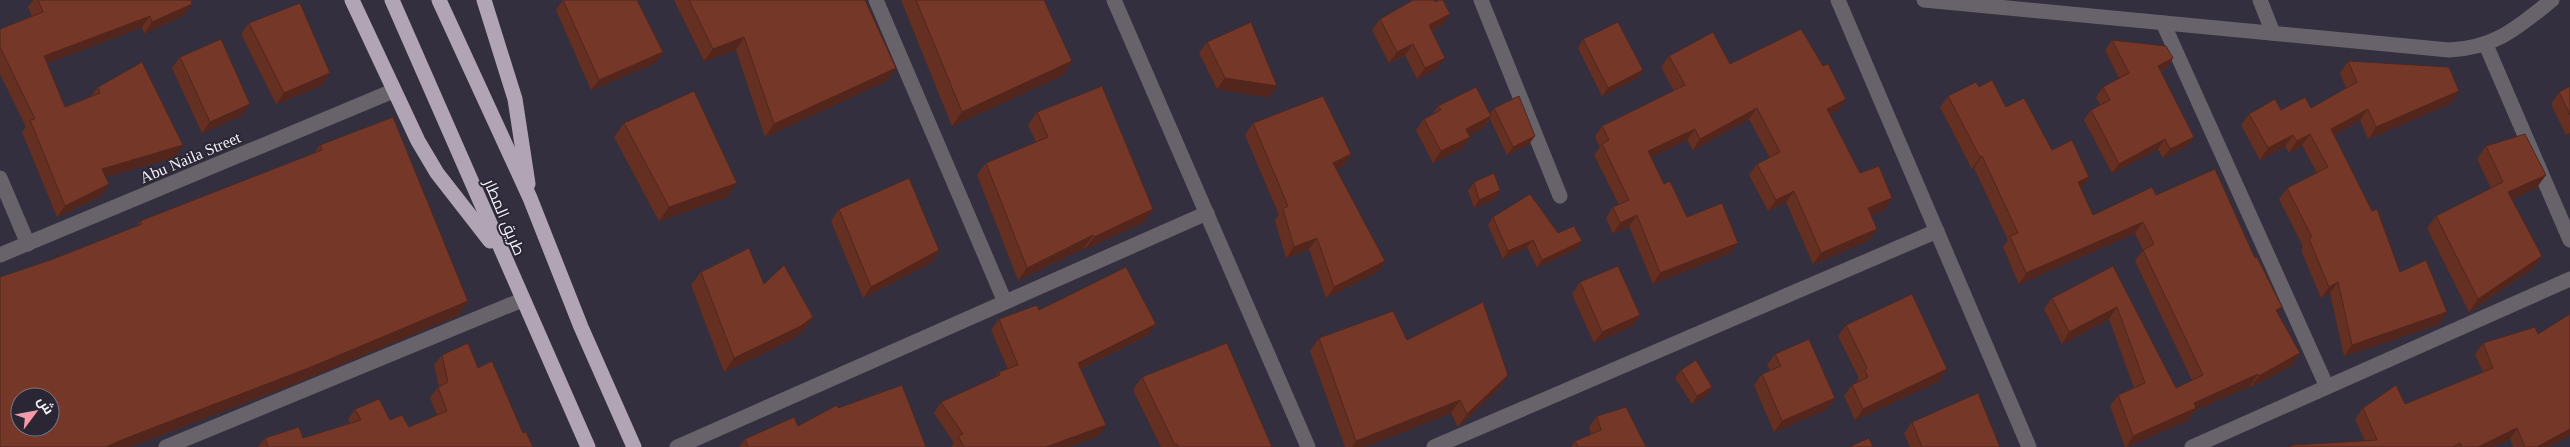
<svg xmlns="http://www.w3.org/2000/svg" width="2570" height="447" viewBox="0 0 2570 447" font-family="'Times New Roman',Cairo,serif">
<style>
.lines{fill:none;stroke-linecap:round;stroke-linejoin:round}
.street{stroke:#68636a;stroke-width:15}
.highway{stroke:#b1a5b5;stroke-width:15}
.wall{fill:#652f22}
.shaded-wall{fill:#52261c}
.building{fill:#753728;stroke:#52261c;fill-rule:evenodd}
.labels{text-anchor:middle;stroke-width:4;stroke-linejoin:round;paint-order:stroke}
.street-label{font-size:16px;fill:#f2f0f9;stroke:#2a2634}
</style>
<rect width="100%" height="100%" fill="#342f3e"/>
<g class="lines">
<!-- street -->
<g class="street">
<polyline points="876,0 1005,302"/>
<polyline points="1114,0 1308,447"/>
<polyline points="1481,0 1560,196"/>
<polyline points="1838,0 2029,447"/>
<path d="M1924,0l525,50c46,-2 68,-22 103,-50"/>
<polyline points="2260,0 2273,33"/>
<polyline points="2163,23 2327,387"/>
<polyline points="2486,45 2570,240"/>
<polyline points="0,178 28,244"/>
<polyline points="0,255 393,91"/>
<polyline points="166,447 522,300"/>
<polyline points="677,447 1207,213"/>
<polyline points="1434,447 1937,231"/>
<polyline points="2192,447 2570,279"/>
</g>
<!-- highway -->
<g class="highway">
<polyline points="352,0 418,141 437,173 490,241"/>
<polyline points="392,0 588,447"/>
<polyline points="439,0 530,198 581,327 634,447"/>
<polyline points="484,0 515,99 528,184"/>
</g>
</g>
<!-- wall -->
<g class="wall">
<polygon points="33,0 191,0 184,15 144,34 142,27 47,63 65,107 91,96 98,87 175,157 105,177 101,196 57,217 22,132 26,127 0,74 0,29 32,16 28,7"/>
<polygon points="563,0 637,0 663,52 655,63 591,90 556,10"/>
<polygon points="674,0 865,0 888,80 765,137 736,50 704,61"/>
<polygon points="901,0 1044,0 1063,75 952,126"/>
<polygon points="1435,2 1450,14 1442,25 1432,31 1437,69 1417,79 1405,55 1389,63 1372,30 1380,19"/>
<polygon points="249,23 322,85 276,104 241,34"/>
<polygon points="1583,39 1637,78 1602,96 1578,48"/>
<polygon points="2112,40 2173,58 2166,68 2161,71 2194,137 2187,146 2163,158 2158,149 2112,173 2084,120 2091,110 2100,105 2096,97 2103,87 2119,78 2105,50"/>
<polygon points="1207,42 1277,86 1269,97 1217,89 1199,53"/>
<polygon points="1669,56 1730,64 1838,110 1829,115 1860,173 1885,209 1871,215 1877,229 1869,240 1813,264 1786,202 1768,211 1749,175 1757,164 1770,158 1749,119 1693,150 1687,140 1651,157 1664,184 1687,217 1738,243 1730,253 1653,284 1629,226 1613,234 1606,218 1613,207 1619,205 1594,155 1600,147 1595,137 1602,126 1674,91 1661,67"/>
<polygon points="180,57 242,115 202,133 172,68"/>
<polygon points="2348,61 2451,103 2368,139 2360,120 2334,135 2400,272 2447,312 2439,324 2344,356 2330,293 2321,298 2301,250 2303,246 2279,199 2287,188 2317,173 2302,145 2289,153 2285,146 2260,160 2241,125 2249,114 2311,108 2346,88 2340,73"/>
<polygon points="2570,86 2570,133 2566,135 2551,104 2559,92"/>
<polygon points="1979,87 2006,107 2052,150 2081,188 2093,215 2156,195 2278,313 2300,353 2292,365 2251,387 2250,386 2195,410 2188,420 2127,447 2125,447 2110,406 2118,395 2134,388 2109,319 2062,344 2044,309 2052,298 2113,266 2176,388 2192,380 2135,261 2143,250 2135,233 2019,284 2003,247 2008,240 1974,168 1972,169 1940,107 1948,96"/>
<polygon points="1438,106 1490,114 1494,108 1529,144 1507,155 1490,119 1483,128 1469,135 1470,137 1462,148 1433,163 1416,130 1424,119 1432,115"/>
<polygon points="1037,112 1153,209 1144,222 1085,249 1084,248 1018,280 977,175 986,163 1036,142 1028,125"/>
<polygon points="624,123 727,197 659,221 614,137"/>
<polygon points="1253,123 1351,154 1343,166 1336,169 1385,261 1377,272 1326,298 1309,249 1286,258 1275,220 1279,215 1245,135"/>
<polygon points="320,145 468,301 458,315 301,381 129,447 0,447 53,259 137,226 140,221 314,153"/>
<polygon points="2486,146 2546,175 2537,187 2512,199 2542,256 2533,268 2469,312 2427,228 2436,216 2491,188 2477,159"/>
<polygon points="1474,182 1500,190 1495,199 1474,208 1468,191"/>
<polygon points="839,209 939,250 932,262 863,298 831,221"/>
<polygon points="1493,217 1558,233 1576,249 1537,267 1527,247 1503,259 1488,225"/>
<polygon points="701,272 813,317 803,331 791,340 724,372 691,285"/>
<polygon points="1580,282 1640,315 1632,326 1594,343 1572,294"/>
<polygon points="1039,310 1148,335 1080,369 1106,425 1098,436 1068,447 951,447 954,443 934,413 941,402 995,377 999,372 1008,369 991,330 999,319"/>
<polygon points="2570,314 2570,435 2549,447 2513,447 2510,439 2493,447 2287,447 2365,441 2355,419 2363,408 2405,404 2483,372 2475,354 2483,343 2538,334"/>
<polygon points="1846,325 1939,381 1855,420 1844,396 1852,385 1857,382 1857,381 1859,378 1838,336"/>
<polygon points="1319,338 1407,340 1508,375 1499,388 1458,427 1451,413 1364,447 1345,447 1310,351"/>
<polygon points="1775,354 1827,409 1774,432 1754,385 1762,374 1770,370 1767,365"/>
<polygon points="442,355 478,368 533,447 258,447 265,438 303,438 350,423 348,420 355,409 409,427 437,415 430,398 438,387 439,386 434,365"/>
<polygon points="1681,370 1712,387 1707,395 1692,404 1675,378"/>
<polygon points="1142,377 1272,447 1161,447 1133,390"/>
<polygon points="838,408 926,447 739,447 745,439 798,426"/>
<polygon points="1597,416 1646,447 1571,447 1575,441 1591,434 1589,427"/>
<polygon points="1912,422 2000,447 1910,447 1904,433"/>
</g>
<!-- shaded-wall -->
<g class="shaded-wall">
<polygon points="192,4 184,15 144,34 152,22"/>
<polygon points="1450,14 1442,25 1421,36 1429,25"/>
<polygon points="150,16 142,27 36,67 44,56"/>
<polygon points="744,37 736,50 704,61 713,49"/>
<polygon points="1413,44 1405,55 1389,63 1397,52"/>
<polygon points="663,52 655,63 591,90 599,80"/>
<polygon points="1445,58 1437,69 1417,79 1425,68"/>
<polygon points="2173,58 2166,68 2151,75 2158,66"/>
<polygon points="1072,61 1063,75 952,126 962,112"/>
<polygon points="896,68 888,80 765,137 774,124"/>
<polygon points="1643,70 1637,78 1602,96 1608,88"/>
<polygon points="330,73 322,85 276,104 284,93"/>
<polygon points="1225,78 1277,86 1269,97 1217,89"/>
<polygon points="2459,91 2451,103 2368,139 2376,127"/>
<polygon points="1846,99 1838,110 1819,120 1827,109"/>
<polygon points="250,104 242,115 202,133 210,122"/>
<polygon points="1757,108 1749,119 1693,150 1700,139"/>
<polygon points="2368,109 2360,120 2323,141 2331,129"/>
<polygon points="1491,116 1483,128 1458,141 1466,129"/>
<polygon points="1695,129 1687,140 1641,162 1648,151"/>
<polygon points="2310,134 2302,145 2289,153 2297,141"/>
<polygon points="2293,135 2285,146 2260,160 2268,148"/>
<polygon points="1535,136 1529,144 1507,155 1513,147"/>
<polygon points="1470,137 1462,148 1433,163 1441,151"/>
<polygon points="2194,137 2187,146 2163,158 2170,149"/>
<polygon points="2165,139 2158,149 2112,173 2119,164"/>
<polygon points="183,145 175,157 94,180 102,169"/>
<polygon points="1351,154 1343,166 1325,174 1333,163"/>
<polygon points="1982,156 1974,168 1972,169 1980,157"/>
<polygon points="2546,175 2537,187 2500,205 2508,192"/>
<polygon points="2089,177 2081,188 2070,193 2078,182"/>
<polygon points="737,183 727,197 659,221 669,207"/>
<polygon points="109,184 101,196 57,217 65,206"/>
<polygon points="1500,190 1495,199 1474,208 1479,200"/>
<polygon points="1794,191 1786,202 1768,211 1776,200"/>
<polygon points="1892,198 1885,209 1860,219 1868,208"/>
<polygon points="1153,209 1144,222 1085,249 1094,237"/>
<polygon points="1637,215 1629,226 1613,234 1620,223"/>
<polygon points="2143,222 2135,233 2019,284 2026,273"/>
<polygon points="1877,229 1869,240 1813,264 1821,253"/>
<polygon points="1093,235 1084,248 1018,280 1027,268"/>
<polygon points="1317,238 1309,249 1286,258 1294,247"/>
<polygon points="1533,240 1527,247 1503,259 1508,251"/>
<polygon points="1582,241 1576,249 1537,267 1542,260"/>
<polygon points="1738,243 1730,253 1653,284 1660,273"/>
<polygon points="939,250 932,262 863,298 871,287"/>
<polygon points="2542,256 2533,268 2469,312 2478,299"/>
<polygon points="1385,261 1377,272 1326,298 1334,287"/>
<polygon points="2338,282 2330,293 2321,298 2329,287"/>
<polygon points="468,301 458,315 301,381 129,447 106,447 124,439"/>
<polygon points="2117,307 2109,319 2062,344 2069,332"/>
<polygon points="2282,307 2274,318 2276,310"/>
<polygon points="2447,312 2439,324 2344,356 2352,345"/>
<polygon points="1640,315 1632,326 1594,343 1602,332"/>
<polygon points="813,317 803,331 791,340 724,372 734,358"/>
<polygon points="1156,324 1148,335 1070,374 1078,363"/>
<polygon points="2300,353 2292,365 2251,387 2259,376"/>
<polygon points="1947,369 1939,381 1855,420 1863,409"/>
<polygon points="2258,374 2250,386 2195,410 2188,420 2126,447 2133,436 2194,403"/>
<polygon points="1508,375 1499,388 1458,427 1467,414"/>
<polygon points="1712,387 1707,395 1692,404 1697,396"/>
<polygon points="1835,398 1827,409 1774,432 1782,421"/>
<polygon points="1460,400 1451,413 1364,447 1352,447 1356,441"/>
<polygon points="1106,425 1098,436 1068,447 1046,447"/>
<polygon points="2517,428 2510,439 2493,447 2478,447"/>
<polygon points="2570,429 2570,435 2549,447 2537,447"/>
</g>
<!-- building -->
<g class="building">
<polygon points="38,0 191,0 192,4 152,22 150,16 44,56 65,107 100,93 98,87 142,62 183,145 102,169 109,184 65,206 30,120 35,119 0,47 0,29 43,12"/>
<polygon points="563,0 637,0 663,52 599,80"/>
<polygon points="689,0 865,0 896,68 774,124 744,37 713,49"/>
<polygon points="916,0 1044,0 1072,61 962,112"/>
<polygon points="1413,0 1434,0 1435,2 1439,0 1443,0 1450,14 1429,25 1445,58 1425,68 1413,44 1397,52 1380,19"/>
<polygon points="300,3 330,73 284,93 249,23"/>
<polygon points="1251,22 1277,86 1225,78 1207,42"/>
<polygon points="1618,22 1643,70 1608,88 1583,39"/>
<polygon points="1801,29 1823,66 1828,64 1846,99 1827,109 1860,173 1879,166 1892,198 1868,208 1877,229 1821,253 1794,191 1776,200 1757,164 1780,152 1757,108 1700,139 1695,129 1648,151 1664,184 1670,181 1687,217 1722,203 1738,243 1660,273 1637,215 1620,223 1613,207 1629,200 1602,144 1609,140 1602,126 1685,85 1669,56 1713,32 1730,64"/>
<polygon points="221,39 250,104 210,122 180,57"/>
<polygon points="2112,40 2166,46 2173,58 2158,66 2194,137 2170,149 2165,139 2119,164 2091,110 2110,100 2103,87 2129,73"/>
<polygon points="2348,61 2449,67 2459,91 2376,127 2368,109 2331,129 2372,211 2377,209 2400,272 2426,260 2447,312 2352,345 2338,282 2329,287 2309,239 2312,237 2287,188 2328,167 2310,134 2297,141 2293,135 2268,148 2249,114 2275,99 2281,110 2305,97 2311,108 2357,82"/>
<polygon points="1992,80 2006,107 2024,98 2052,150 2072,140 2089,177 2078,182 2093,215 2152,187 2156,195 2215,169 2255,258 2257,257 2282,307 2276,310 2300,353 2259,376 2258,374 2194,403 2196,408 2133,436 2118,395 2145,383 2117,307 2069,332 2052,298 2113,266 2176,388 2203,375 2143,250 2154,244 2143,222 2026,273 2010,236 2018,233 1982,156 1980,157 1948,96 1976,82 1979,87"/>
<polygon points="1102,86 1153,209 1094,237 1093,235 1027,268 986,163 1048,137 1037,112"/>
<polygon points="2570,86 2570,115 2559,92"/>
<polygon points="1476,87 1491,116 1466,129 1470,137 1441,151 1424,119 1441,110 1438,106"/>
<polygon points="694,91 737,183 669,207 624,123"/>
<polygon points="1323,96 1351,154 1333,163 1385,261 1334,287 1317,238 1294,247 1283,209 1288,206 1253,123"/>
<polygon points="1519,96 1535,136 1513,147 1494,108"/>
<path d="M393,117l75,184 -157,66 -187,72 -18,8h-106v-170l53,-18 89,-35 -2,-3 182,-71 -2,-5zM20,397h30v30h-30z"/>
<polygon points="2525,134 2546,175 2508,192 2542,256 2478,299 2436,216 2503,182 2486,146"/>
<polygon points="1494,173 1500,190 1479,200 1474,182"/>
<polygon points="909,178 939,250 871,287 839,209"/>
<polygon points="1530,194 1558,233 1574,226 1582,241 1542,260 1533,240 1508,251 1493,217"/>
<polygon points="749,248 764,284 784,265 813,317 801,326 734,358 701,272"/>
<polygon points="1618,266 1640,315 1602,332 1580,282"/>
<polygon points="1126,267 1156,324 1078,363 1106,425 1046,447 964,447 958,436 963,434 941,402 1000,375 999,372 1018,365 999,319 1037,305 1039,310"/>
<polygon points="1912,294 1947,369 1863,409 1852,385 1868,377 1865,370 1867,368 1846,325"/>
<polygon points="1483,302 1508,375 1467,414 1460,400 1356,441 1319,338 1393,311 1407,340"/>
<polygon points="2570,314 2570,429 2537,447 2525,447 2517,428 2478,447 2462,447 2460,443 2453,447 2287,447 2293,445 2377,440 2363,408 2396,385 2405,404 2493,368 2483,343 2535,327 2538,334"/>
<polygon points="1809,339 1835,398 1782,421 1762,374 1781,366 1775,354"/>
<polygon points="468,343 478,368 492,361 523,433 526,432 533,447 268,447 265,438 299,427 303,438 361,420 355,409 379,399 390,420 402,415 409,427 447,411 438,387 448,382 442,355"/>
<polygon points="1227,343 1272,447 1179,447 1177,444 1175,445 1142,377"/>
<polygon points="1696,360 1712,387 1697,396 1681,370"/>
<polygon points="902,385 926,447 748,447 745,439 794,417 798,426 837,405 838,408"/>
<polygon points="1978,393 2000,447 1922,447 1912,422"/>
<polygon points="1626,407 1646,447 1578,447 1575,441 1601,430 1597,416"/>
<polygon points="1869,438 1873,447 1849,447"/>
</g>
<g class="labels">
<!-- street labels -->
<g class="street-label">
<text transform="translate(190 157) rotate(-23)" y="6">Abu Naila Street</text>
<text transform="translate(505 217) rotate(67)" y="6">طريق المطار</text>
</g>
</g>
<!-- north arrow -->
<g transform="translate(35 412) rotate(58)"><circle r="24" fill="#2a2634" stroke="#7a7783"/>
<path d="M0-4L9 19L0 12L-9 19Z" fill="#f39aa8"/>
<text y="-8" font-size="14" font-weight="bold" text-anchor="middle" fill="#f2f0f9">ش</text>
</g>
</svg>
